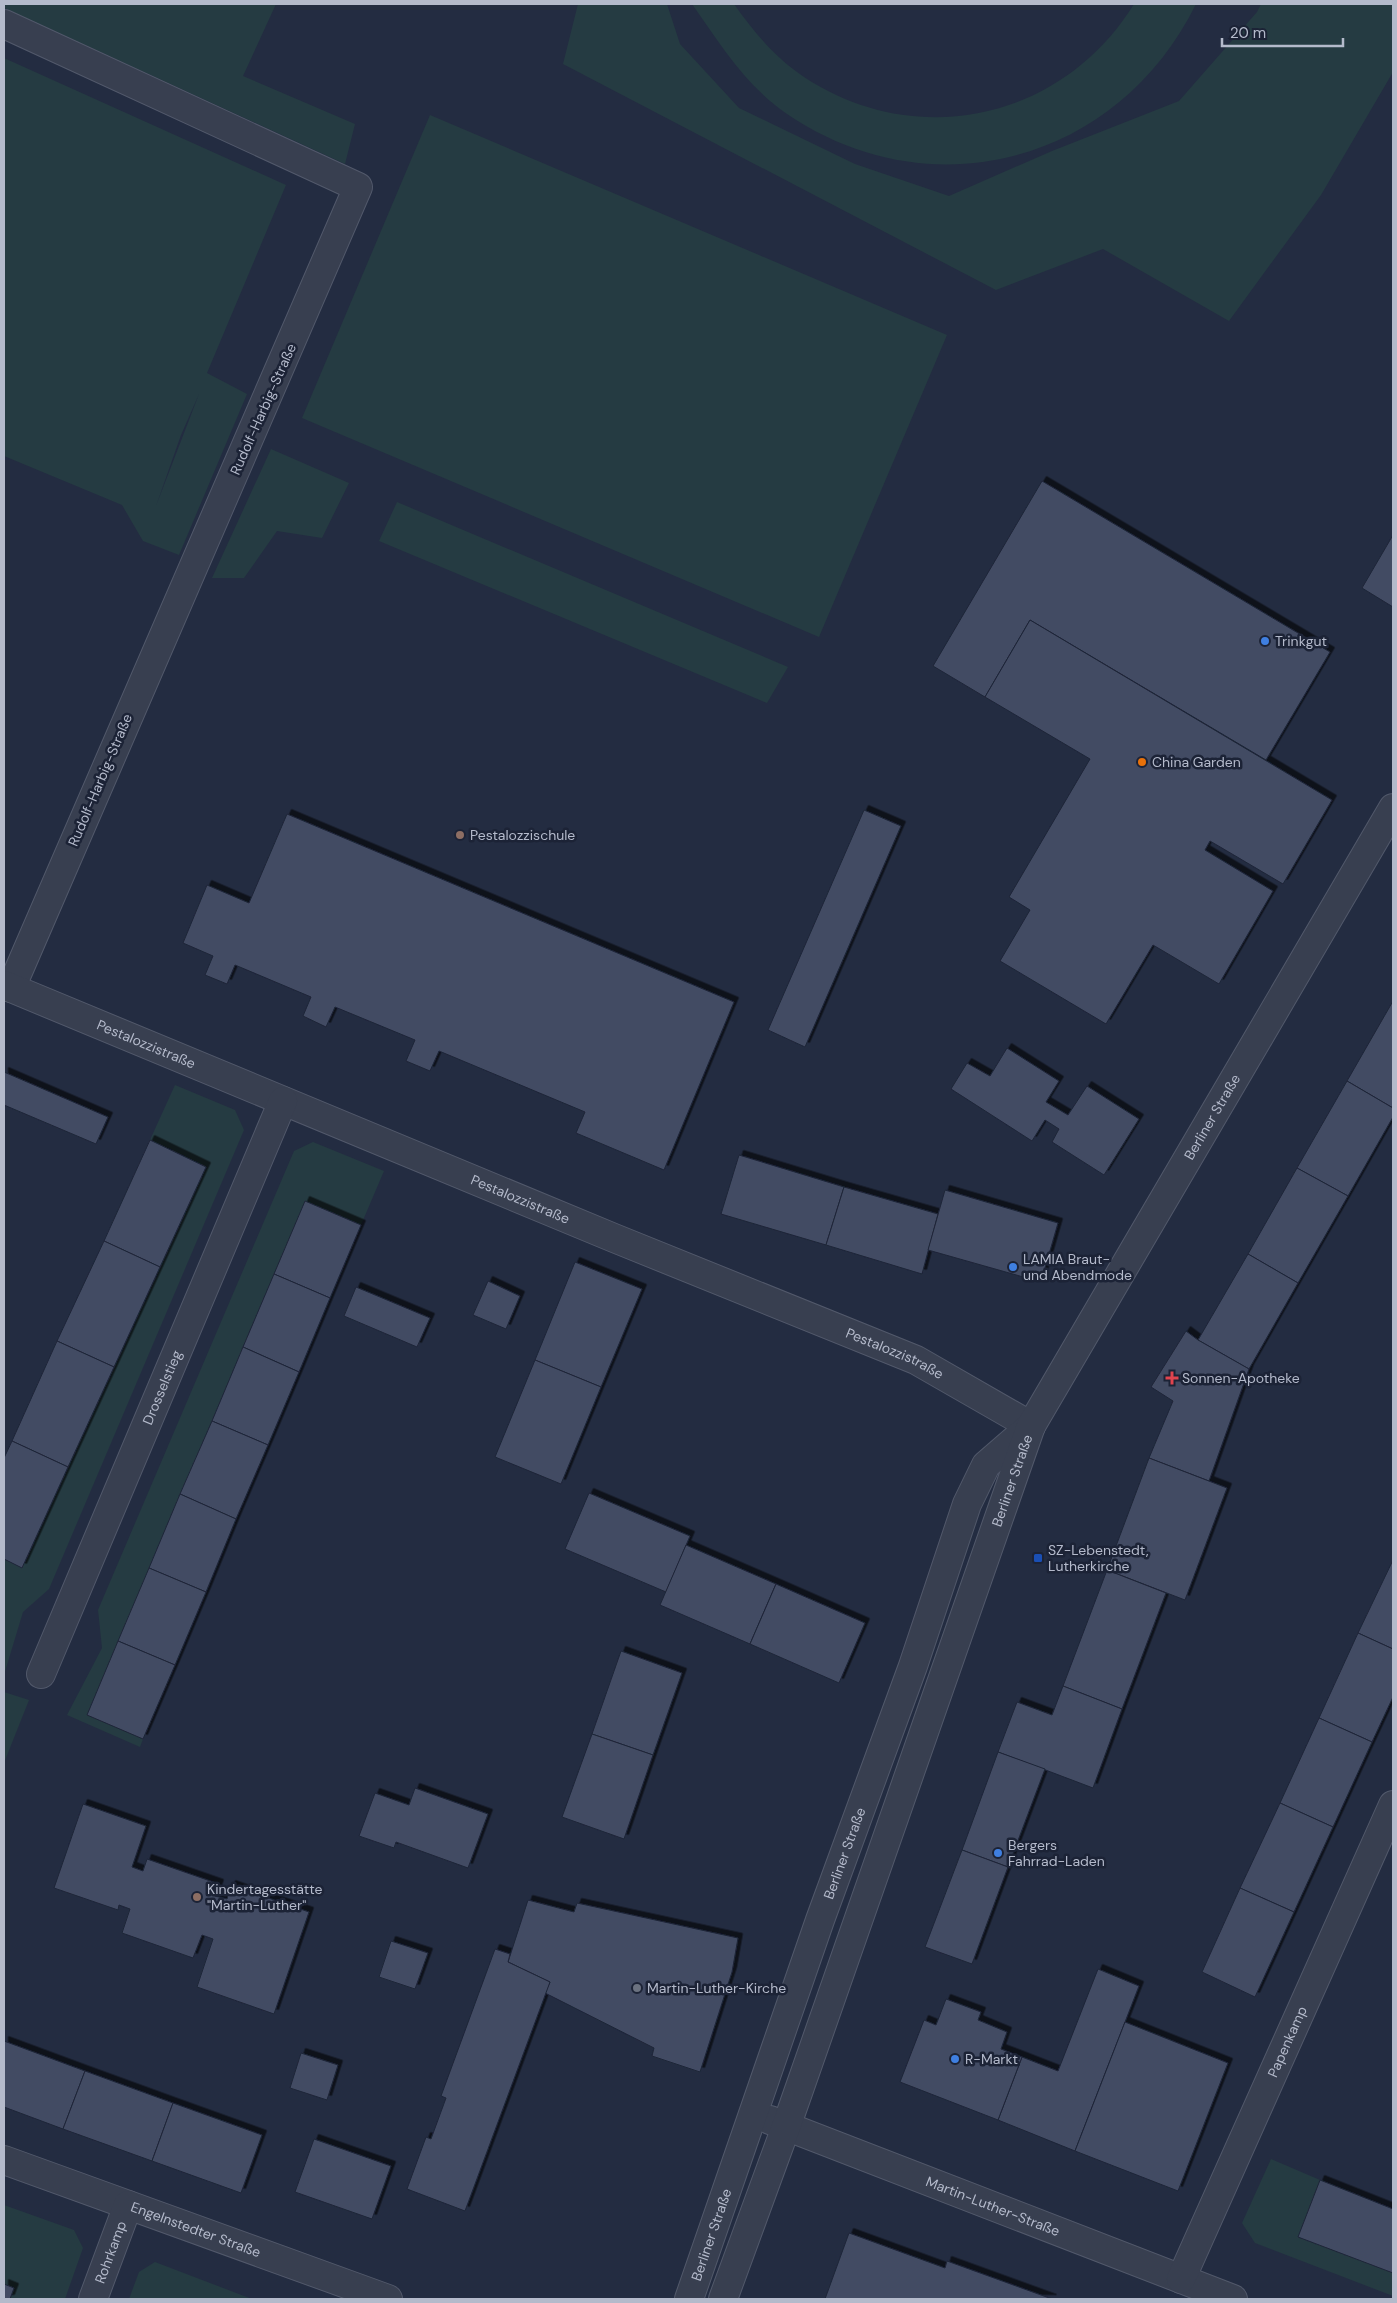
<svg xmlns="http://www.w3.org/2000/svg" width="1397" height="2303" viewBox="0 0 1397 2303" font-family="'DM Sans',sans-serif">
<style>
.green{fill:#253b42;fill-rule:evenodd}
.building{fill:#424b63;stroke:#1e2538;filter:url(#shadow)}
.lines{fill:none;stroke-linecap:round;stroke-linejoin:round}
.minor-casing{stroke:#52596b;stroke-width:30}
.minor{stroke:#383f50;stroke-width:28}
.shop-dot{fill:#3f7fe0;stroke:#1c2336;stroke-width:2}
.food-dot{fill:#e8710a;stroke:#1c2336;stroke-width:2}
.education-dot{fill:#8d6e63;stroke:#1c2336;stroke-width:2}
.health-dot{fill:#e0444e;stroke:#1c2336;stroke-width:2}
.transit-dot{fill:#1a4fb4;stroke:#1c2336;stroke-width:2}
.worship-dot{fill:#6b7280;stroke:#1c2336;stroke-width:2}
.labels{text-anchor:middle;stroke-width:5;stroke-linejoin:round;paint-order:stroke}
.street-label{font-size:14px;fill:#b4bacb;stroke:#1c2336}
.poi-label{font-size:14px;fill:#b4bacb;stroke:#1c2336;text-anchor:start}
</style>
<defs>
<filter id="shadow"><feDropShadow dx="4.5" dy="-4.5" stdDeviation="0" flood-color="#0009"/></filter>
</defs>
<rect width="100%" height="100%" fill="#232c41"/>
<!-- green -->
<g class="green">
<polygon points="4,4 276,4 243,76 355,124 345,164 4,8"/>
<polygon points="578,4 667,4 680,44 739,108 855,164 949,196 1052,151 1179,101 1257,12 1261,4 1393,4 1393,72 1321,195 1229,321 1103,249 996,290 563,64"/>
<path d="M692,4h42c20,28 41,54 70,73 114,75 259,42 330,-73h62c-77,157 -263,209 -409,110 -41,-28 -67,-70 -95,-110z"/>
<path d="M4,58l282,127 -79,188 40,21 -68,161 -36,-14 -21,-36 -118,-49zM199,394l-43,112 25,-71z"/>
<polygon points="430,115 947,335 819,637 302,418"/>
<polygon points="271,449 349,483 322,538 277,531 244,578 212,578"/>
<polygon points="397,502 788,667 767,703 379,541"/>
<polygon points="175,1085 235,1110 244,1130 49,1589 23,1612 4,1675 4,1559 22,1567 206,1167 150,1140"/>
<polygon points="313,1142 384,1171 361,1225 305,1201 87,1715 143,1739 140,1747 67,1715 102,1648 98,1610 294,1151"/>
<polygon points="4,1692 29,1700 4,1763"/>
<polygon points="1271,2159 1320,2180 1298,2237 1393,2273 1393,2296 1255,2243 1242,2223"/>
<polygon points="4,2205 74,2230 83,2248 65,2299 10,2299 14,2288 4,2284"/>
<polygon points="155,2262 252,2299 129,2299 139,2272"/>
</g>
<!-- building -->
<g class="building">
<polygon points="1042,481 1330,652 1266,760 1030,620 985,697 933,666"/>
<polygon points="1393,535 1393,607 1362,588"/>
<polygon points="1030,620 1332,800 1283,884 1210,841 1205,850 1273,891 1219,984 1153,945 1106,1024 1000,961 1030,910 1009,897 1090,759 985,697"/>
<polygon points="864,810 901,826 805,1047 768,1030"/>
<polygon points="287,814 734,1002 664,1170 576,1133 585,1112 439,1051 430,1071 406,1061 415,1040 335,1007 326,1027 303,1016 311,997 235,965 227,984 205,975 213,956 183,943 207,885 249,903"/>
<polygon points="1393,1001 1393,1108 1347,1081"/>
<polygon points="1007,1048 1059,1081 1046,1102 1068,1115 1087,1086 1139,1119 1104,1175 1052,1142 1059,1129 1045,1120 1032,1141 951,1089 967,1063 990,1076"/>
<polygon points="4,1072 108,1117 96,1144 4,1105"/>
<polygon points="1347,1081 1393,1108 1393,1117 1348,1196 1297,1168"/>
<polygon points="150,1140 206,1167 160,1267 104,1241"/>
<polygon points="739,1155 844,1187 826,1245 721,1214"/>
<polygon points="1297,1168 1348,1196 1298,1283 1248,1254"/>
<polygon points="844,1187 938,1214 922,1274 826,1245"/>
<polygon points="945,1190 1058,1223 1041,1282 928,1250"/>
<polygon points="305,1201 361,1225 330,1298 274,1274"/>
<polygon points="104,1241 160,1267 114,1367 57,1341"/>
<polygon points="1248,1254 1298,1283 1249,1369 1198,1340"/>
<polygon points="575,1262 642,1289 601,1387 535,1360"/>
<polygon points="274,1274 330,1298 299,1372 243,1347"/>
<polygon points="488,1281 520,1296 506,1329 473,1315"/>
<polygon points="356,1287 430,1318 417,1347 344,1316"/>
<polygon points="1186,1331 1198,1340 1249,1369 1209,1481 1149,1458 1173,1401 1151,1387"/>
<polygon points="57,1341 114,1367 68,1467 12,1441"/>
<polygon points="243,1347 299,1372 268,1445 212,1421"/>
<polygon points="535,1360 601,1387 561,1484 495,1457"/>
<polygon points="212,1421 268,1445 236,1519 180,1494"/>
<polygon points="12,1441 68,1467 22,1568 4,1559 4,1458"/>
<polygon points="1149,1458 1227,1488 1185,1600 1107,1570"/>
<polygon points="589,1493 690,1536 666,1592 565,1549"/>
<polygon points="180,1494 236,1519 206,1592 149,1568"/>
<polygon points="686,1545 776,1584 750,1644 660,1605"/>
<polygon points="1393,1560 1393,1649 1358,1633"/>
<polygon points="149,1568 206,1592 175,1665 118,1641"/>
<polygon points="1107,1570 1166,1593 1122,1709 1063,1686"/>
<polygon points="776,1584 865,1623 839,1683 750,1644"/>
<polygon points="1358,1633 1393,1649 1393,1697 1372,1742 1319,1718"/>
<polygon points="118,1641 175,1665 143,1739 87,1715"/>
<polygon points="621,1651 682,1673 653,1755 592,1734"/>
<polygon points="1063,1686 1122,1709 1093,1788 998,1752 1017,1702 1052,1715"/>
<polygon points="1319,1718 1372,1742 1333,1827 1280,1803"/>
<polygon points="592,1734 653,1755 624,1839 562,1817"/>
<polygon points="998,1752 1045,1769 1008,1867 962,1850"/>
<polygon points="415,1788 488,1814 468,1868 396,1842 394,1848 359,1836 375,1793 409,1805"/>
<polygon points="1280,1803 1333,1827 1294,1912 1240,1888"/>
<polygon points="83,1804 146,1826 132,1867 143,1871 147,1859 219,1884 215,1896 227,1899 231,1885 309,1912 274,2014 197,1987 213,1939 202,1935 193,1958 122,1933 130,1909 119,1905 118,1910 54,1888"/>
<polygon points="962,1850 1008,1867 972,1964 925,1947"/>
<polygon points="1240,1888 1294,1912 1255,1997 1202,1972"/>
<polygon points="528,1900 574,1912 577,1903 738,1938 732,1972 700,2072 652,2056 654,2048 545,1993 550,1982 508,1962"/>
<polygon points="391,1941 428,1953 415,1989 379,1977"/>
<polygon points="495,1949 510,1954 508,1962 550,1982 465,2211 407,2189 426,2137 431,2139 446,2098 441,2096"/>
<polygon points="1098,1969 1139,1986 1075,2151 998,2120 1022,2057 1058,2071"/>
<polygon points="946,1999 981,2012 978,2020 1007,2032 1001,2049 1022,2057 998,2120 900,2082 924,2020 936,2025"/>
<polygon points="1125,2022 1228,2063 1178,2191 1075,2151"/>
<polygon points="4,2041 85,2071 63,2129 4,2107"/>
<polygon points="301,2053 338,2065 327,2100 290,2088"/>
<polygon points="85,2071 173,2103 152,2161 63,2129"/>
<polygon points="173,2103 262,2135 241,2193 152,2161"/>
<polygon points="314,2139 391,2166 372,2219 295,2192"/>
<polygon points="1320,2180 1393,2209 1393,2273 1298,2237"/>
<polygon points="849,2233 945,2268 947,2261 1052,2299 825,2299"/>
<polygon points="4,2284 14,2288 10,2299 4,2299"/>
</g>
<g class="lines">
<defs>
<g id="minor">
<polyline points="4,24 358,187 11,988"/>
<path id="s1" d="M4,985l610,253 302,122 115,66"/>
<path id="s2" d="M41,1674l242,-573"/>
<path id="s3" d="M770,2120l463,179"/>
<path id="s4" d="M4,2160l384,139"/>
<path id="s5" d="M1181,2279l212,-474"/>
<path id="s6" d="M93,2299l35,-94"/>
<path id="s7" d="M689,2299l131,-379 93,-254 54,-162 19,-39 45,-39"/>
<path id="s8" d="M723,2299l63,-172 245,-701 362,-618"/>
</g>
</defs>
<!-- minor casing -->
<use href="#minor" class="minor-casing"/>
<!-- minor -->
<use href="#minor" class="minor"/>
</g>
<!-- markers -->
<g class="shop-dot">
<circle cx="1265" cy="641" r="5"/>
<circle cx="1013" cy="1267" r="5"/>
<circle cx="998" cy="1853" r="5"/>
<circle cx="955" cy="2059" r="5"/>
</g>
<circle class="food-dot" cx="1142" cy="762" r="5"/>
<g class="education-dot">
<circle cx="460" cy="835" r="5"/>
<circle cx="197" cy="1897" r="5"/>
</g>
<path class="health-dot" d="M1169.5 1370.5h5v5h5v5h-5v5h-5v-5h-5v-5h5z"/>
<rect class="transit-dot" x="1033" y="1553" width="10" height="10" rx="2.5"/>
<circle class="worship-dot" cx="637" cy="1988" r="5"/>
<g class="labels">
<!-- street labels -->
<g class="street-label">
<text transform="translate(263 409) rotate(-66)" y="5">Rudolf-Harbig-Straße</text>
<text transform="translate(100 780) rotate(-67)" y="5">Rudolf-Harbig-Straße</text>
<text dy="5" stroke="none"><textPath href="#s1" startOffset="154">Pestalozzistraße</textPath></text>
<text dy="5" stroke="none"><textPath href="#s8" startOffset="1284">Berliner Straße</textPath></text>
<text dy="5" stroke="none"><textPath href="#s1" startOffset="559">Pestalozzistraße</textPath></text>
<text dy="5" stroke="none"><textPath href="#s1" startOffset="964">Pestalozzistraße</textPath></text>
<text dy="5" stroke="none"><textPath href="#s2" startOffset="311">Drosselstieg</textPath></text>
<text dy="5" stroke="none"><textPath href="#s8" startOffset="868">Berliner Straße</textPath></text>
<text dy="5" stroke="none"><textPath href="#s7" startOffset="472">Berliner Straße</textPath></text>
<text dy="5" stroke="none"><textPath href="#s5" startOffset="260">Papenkamp</textPath></text>
<text dy="5" stroke="none"><textPath href="#s3" startOffset="239">Martin-Luther-Straße</textPath></text>
<text dy="5" stroke="none"><textPath href="#s4" startOffset="204">Engelnstedter Straße</textPath></text>
<text dy="5" stroke="none"><textPath href="#s7" startOffset="68">Berliner Straße</textPath></text>
<text dy="5" stroke="none"><textPath href="#s6" startOffset="50">Rohrkamp</textPath></text>
</g>
<!-- poi labels -->
<g class="poi-label">
<text x="1275" y="646">Trinkgut</text>
<text x="1152" y="767">China Garden</text>
<text x="470" y="840">Pestalozzischule</text>
<text x="1023" y="1264">LAMIA Braut-<tspan x="1023" dy="16">und Abendmode</tspan></text>
<text x="1182" y="1383">Sonnen-Apotheke</text>
<text x="1048" y="1555">SZ-Lebenstedt,<tspan x="1048" dy="16">Lutherkirche</tspan></text>
<text x="1008" y="1850">Bergers<tspan x="1008" dy="16">Fahrrad-Laden</tspan></text>
<text x="207" y="1894">Kindertagesstätte<tspan x="207" dy="16">"Martin-Luther"</tspan></text>
<text x="647" y="1993">Martin-Luther-Kirche</text>
<text x="965" y="2064">R-Markt</text>
</g>
</g>
<!-- border -->
<rect width="1397" height="2303" fill="none" stroke="#b4bacb" stroke-width="10"/>
<!-- scale -->
<path d="M1222 38v8h121v-8" fill="none" stroke="#b4bacb" stroke-width="2.5"/>
<text x="1230" y="38" font-size="15" fill="#b4bacb" stroke="#1c2336" stroke-width="4" paint-order="stroke">20 m</text>
</svg>
